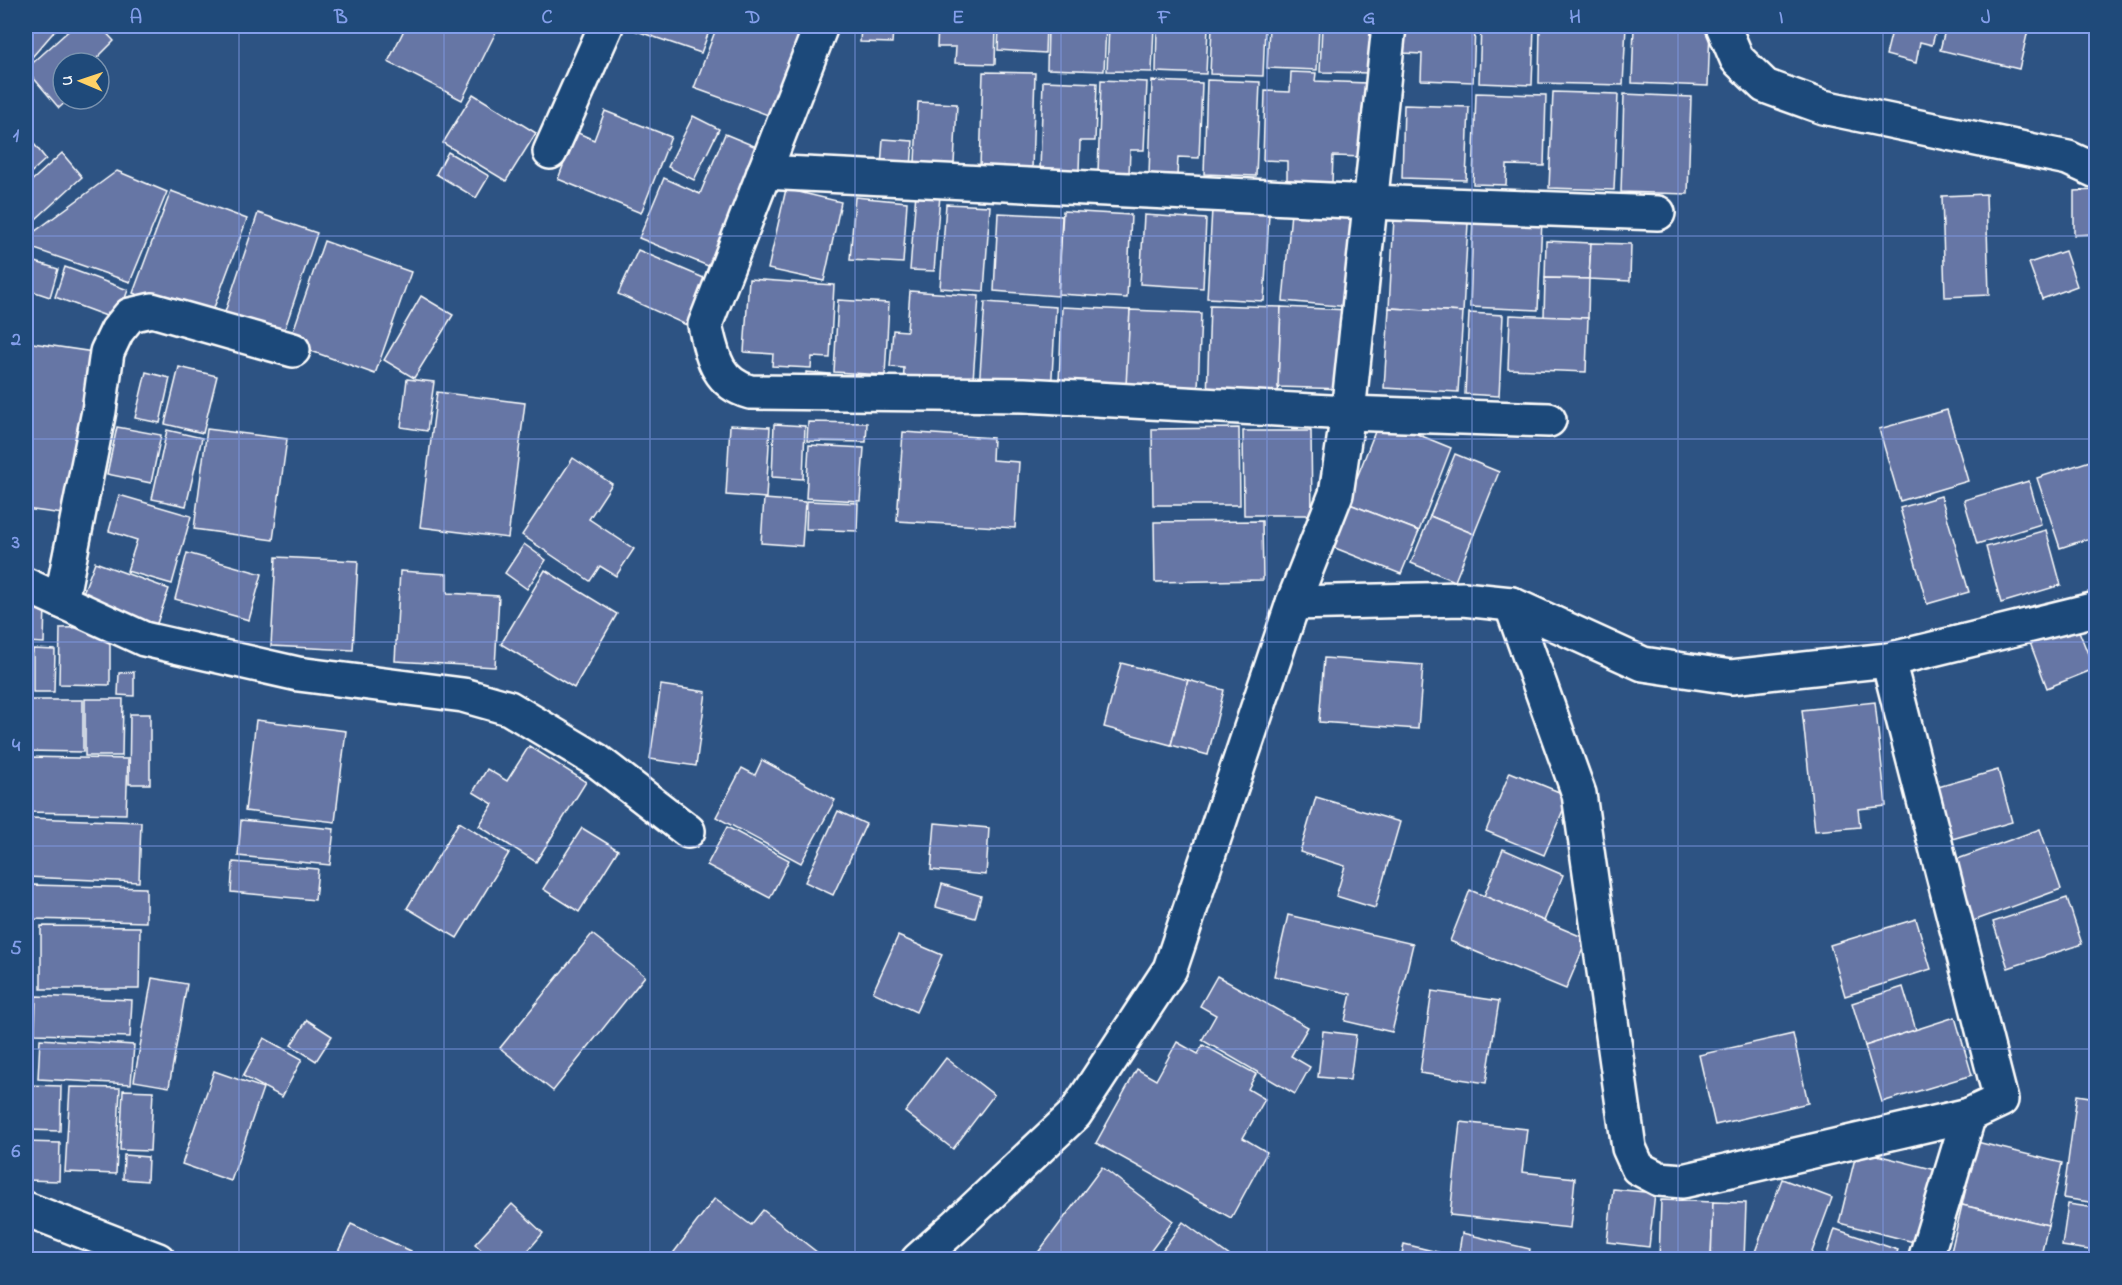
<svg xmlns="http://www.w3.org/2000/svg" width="2122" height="1285" viewBox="0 0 2122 1285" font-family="'Indie Flower',sans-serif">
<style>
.building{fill:#6676a5;stroke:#fff;stroke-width:1.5}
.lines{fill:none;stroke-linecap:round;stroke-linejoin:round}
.minor-casing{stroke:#fff;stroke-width:38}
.minor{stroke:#1f4a7a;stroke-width:33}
.grid{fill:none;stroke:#839eea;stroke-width:1.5;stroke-opacity:0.55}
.neatline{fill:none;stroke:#839eea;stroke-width:2}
.grid-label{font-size:20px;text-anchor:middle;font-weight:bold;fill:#839eea}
</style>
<rect width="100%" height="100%" fill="#2d5383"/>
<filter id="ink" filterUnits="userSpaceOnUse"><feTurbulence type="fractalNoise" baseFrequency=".0167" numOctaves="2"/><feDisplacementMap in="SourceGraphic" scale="12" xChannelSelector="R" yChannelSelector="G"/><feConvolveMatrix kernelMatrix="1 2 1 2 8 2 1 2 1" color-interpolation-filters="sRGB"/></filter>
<g filter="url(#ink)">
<!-- building -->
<g class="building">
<polygon points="26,26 59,26 26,64"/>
<polygon points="74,26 100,26 114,41 92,63 63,63 63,99 69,99 59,108 26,69"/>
<polygon points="406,26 493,26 498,28 462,100 388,62"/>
<polygon points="622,26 711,26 701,53"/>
<polygon points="717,26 816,26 782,120 694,88"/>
<polygon points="861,26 932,26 931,31 893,29 892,43 860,42"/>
<polygon points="938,26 996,26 995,64 955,63 956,47 937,47"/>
<polygon points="999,26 1046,26 1045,53 998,50"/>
<polygon points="1048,26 1106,26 1104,71 1047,69"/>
<polygon points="1109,26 1154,26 1152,72 1107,71"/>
<polygon points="1157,26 1208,26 1206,74 1156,72"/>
<polygon points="1212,26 1265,26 1263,76 1210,74"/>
<polygon points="1269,26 1319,26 1317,70 1267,68"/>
<polygon points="1322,26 1374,26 1372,73 1320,72"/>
<polygon points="1403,26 1475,26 1473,82 1421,80 1422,54 1402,53"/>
<polygon points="1481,26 1534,26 1532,85 1479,83"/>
<polygon points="1540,26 1626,26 1623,85 1539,83"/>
<polygon points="1634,26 1674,26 1674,27 1710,28 1708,86 1632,83"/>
<polygon points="1870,26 1937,26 1932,45 1920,42 1916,63 1886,55 1891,35 1869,29"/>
<polygon points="1946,26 2029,26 2019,69 1940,50"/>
<polygon points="983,72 1035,73 1032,169 980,167"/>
<polygon points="1291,72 1316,73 1315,81 1367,83 1365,157 1333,156 1332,182 1287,181 1287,161 1263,160 1265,91 1290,92"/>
<polygon points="1101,80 1147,82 1144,150 1130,150 1129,174 1098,173"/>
<polygon points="1207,80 1260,82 1256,176 1204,174"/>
<polygon points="1043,81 1097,83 1095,141 1080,141 1079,171 1040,170"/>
<polygon points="1152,81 1202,83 1199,158 1178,157 1177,176 1149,175"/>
<polygon points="1553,92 1618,94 1614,190 1549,188"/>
<polygon points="1476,93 1546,95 1544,166 1507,165 1506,185 1473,184"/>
<polygon points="473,94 536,133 506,181 443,143"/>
<polygon points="1624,94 1691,97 1688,194 1621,192"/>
<polygon points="918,102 957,104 954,164 915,162"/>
<polygon points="1404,105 1469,107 1466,180 1402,178"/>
<polygon points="605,111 671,137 641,213 558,179 576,132 594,140"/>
<polygon points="693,116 719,129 694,180 668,167"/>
<polygon points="26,134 46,159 26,177"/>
<polygon points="725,134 766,151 718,270 639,238 664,178 700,194"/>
<polygon points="883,139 913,141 911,168 881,167"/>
<polygon points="448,152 489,176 476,198 436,174"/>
<polygon points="62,153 82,177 26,228 26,186"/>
<polygon points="117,171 167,192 130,282 26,246 26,238"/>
<polygon points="786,189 841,202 824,281 768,269"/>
<polygon points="2096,190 2096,234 2074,235 2074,191"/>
<polygon points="171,191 247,219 209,321 133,293"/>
<polygon points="916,192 940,195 934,271 910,270"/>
<polygon points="1986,194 1989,295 1945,297 1942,196"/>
<polygon points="855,197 907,202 903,263 850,260"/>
<polygon points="946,204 990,206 984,291 940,288"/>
<polygon points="1212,209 1269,213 1264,301 1207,298"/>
<polygon points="1063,211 1131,215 1127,298 1058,294"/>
<polygon points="1291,212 1357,217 1350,307 1283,301"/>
<polygon points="258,213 317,233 282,337 223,318"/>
<polygon points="998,213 1062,216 1058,296 994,291"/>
<polygon points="1144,215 1206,219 1203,288 1140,284"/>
<polygon points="1473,217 1542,220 1538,310 1470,307"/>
<polygon points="1394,218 1468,223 1463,312 1389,308"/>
<polygon points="324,241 411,272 375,374 289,343"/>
<polygon points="1546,241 1591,243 1589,279 1545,278"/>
<polygon points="1591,243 1631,244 1630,281 1589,279"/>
<polygon points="638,250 713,282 693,328 618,294"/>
<polygon points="2065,251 2077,286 2042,299 2029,263"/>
<polygon points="26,259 58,269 50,297 26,289"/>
<polygon points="65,267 128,290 117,320 55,297"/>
<polygon points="1545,278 1589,279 1588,318 1544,317"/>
<polygon points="749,279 834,285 830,358 812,357 811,368 772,366 773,354 744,352"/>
<polygon points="910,291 979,296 972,394 903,389 904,368 890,367 893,330 907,331"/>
<polygon points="421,296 453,315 414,378 384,360"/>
<polygon points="838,300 889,303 885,375 834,372"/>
<polygon points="985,302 1056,307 1051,393 979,388"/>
<polygon points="1210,305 1281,307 1278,400 1207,398"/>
<polygon points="1062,307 1130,310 1126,400 1059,383"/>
<polygon points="1281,307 1349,310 1346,389 1278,387"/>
<polygon points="1389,308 1463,312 1458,392 1384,388"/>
<polygon points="1130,310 1201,313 1198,389 1126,386"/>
<polygon points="1469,313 1503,315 1499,396 1465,394"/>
<polygon points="1510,315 1588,318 1586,372 1508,369"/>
<polygon points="26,342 93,352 70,515 26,509"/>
<polygon points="179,367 217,376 203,433 165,424"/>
<polygon points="146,372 170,378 160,423 135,418"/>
<polygon points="806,372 830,374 829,390 806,388"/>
<polygon points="407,379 434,382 427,431 401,427"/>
<polygon points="437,392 525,403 508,538 420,527"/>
<polygon points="1947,410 1968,481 1900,501 1879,429"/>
<polygon points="1380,419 1451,448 1419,531 1347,503"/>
<polygon points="808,422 867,423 866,442 807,441"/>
<polygon points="774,424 805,426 803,479 772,477"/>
<polygon points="730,425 770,427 766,498 726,495"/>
<polygon points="117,427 161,435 151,483 107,474"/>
<polygon points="1239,428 1240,505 1153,505 1152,429"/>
<polygon points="207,429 287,439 273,540 194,529"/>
<polygon points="167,430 202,438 186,506 152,499"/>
<polygon points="1243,431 1311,431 1312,515 1244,515"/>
<polygon points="903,432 993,438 992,460 1019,462 1015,528 897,521"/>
<polygon points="809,445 864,448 860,501 806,498"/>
<polygon points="1455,454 1499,472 1474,534 1430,516"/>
<polygon points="573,458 612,484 589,519 634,549 616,576 600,566 590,581 522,535"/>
<polygon points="2096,459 2096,536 2060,548 2037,478"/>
<polygon points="2029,481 2041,524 1977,544 1964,500"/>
<polygon points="119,495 191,516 172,584 127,571 137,540 109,531"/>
<polygon points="1941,496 1969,592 1927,604 1900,508"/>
<polygon points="764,499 805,502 802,546 761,543"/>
<polygon points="807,501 858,503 857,531 806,529"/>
<polygon points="1347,503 1419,531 1401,574 1330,546"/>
<polygon points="1430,516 1474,534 1455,581 1411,563"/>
<polygon points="1262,521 1263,580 1155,582 1154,522"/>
<polygon points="2046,530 2061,585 2001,603 1986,547"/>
<polygon points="524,544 546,560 527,589 505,573"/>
<polygon points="187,553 262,574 249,620 175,599"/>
<polygon points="276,557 358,561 353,650 271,646"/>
<polygon points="95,562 169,589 156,626 81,598"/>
<polygon points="545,570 617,614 574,688 501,644"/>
<polygon points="400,571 447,574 447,593 499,596 495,667 395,661"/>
<polygon points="26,602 45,602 44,643 26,642"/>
<polygon points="2075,621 2094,669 2047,688 2029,640"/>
<polygon points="110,627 110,685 59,684 60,628"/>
<polygon points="33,649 55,650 54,692 33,692"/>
<polygon points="1324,658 1423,665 1418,729 1319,722"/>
<rect x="26" y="661" width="4" height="20"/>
<polygon points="1121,663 1188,680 1171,745 1104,727"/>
<polygon points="134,672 134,696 118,695 119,673"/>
<polygon points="1188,680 1224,690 1208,755 1171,745"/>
<polygon points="661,685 706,692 696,766 650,759"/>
<polygon points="85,699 123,699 122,756 85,756"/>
<polygon points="26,700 83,700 83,752 26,751"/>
<polygon points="1875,702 1886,806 1858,809 1860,827 1815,831 1802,710"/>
<polygon points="130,714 150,714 150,784 129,784"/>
<polygon points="256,720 346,731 335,822 245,811"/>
<polygon points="529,746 586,782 536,862 479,826 493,804 473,792 487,769 507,781"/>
<polygon points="27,757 128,759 126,814 26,812"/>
<polygon points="762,760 835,800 801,863 716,817 742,768 755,775"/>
<polygon points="1998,770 2012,822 1952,839 1938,787"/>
<polygon points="1510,772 1569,796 1544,855 1486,831"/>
<polygon points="1316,797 1400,822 1375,908 1336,896 1345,866 1300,852"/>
<polygon points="838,811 866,824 833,895 805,882"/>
<polygon points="30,818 141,822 139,882 27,877"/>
<polygon points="241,820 334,829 330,865 238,856"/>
<polygon points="459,822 509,853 457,938 407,908"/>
<polygon points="935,823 989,828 986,875 931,870"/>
<polygon points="727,827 789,860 770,898 707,865"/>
<polygon points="582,828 618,850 579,912 543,889"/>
<polygon points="2040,829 2061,889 1965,924 1944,864"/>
<polygon points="1503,849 1563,875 1544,921 1484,896"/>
<polygon points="233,862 318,869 315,900 231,892"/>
<polygon points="942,884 981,896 975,918 936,907"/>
<polygon points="33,885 146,888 146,922 32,919"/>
<polygon points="1470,890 1587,939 1566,989 1450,941"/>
<polygon points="2067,898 2082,944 2008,968 1993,922"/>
<polygon points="1288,915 1413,944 1392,1032 1345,1021 1351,994 1274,976"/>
<polygon points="1916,919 1931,969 1845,996 1830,945"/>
<polygon points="41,926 140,927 139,989 41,989"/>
<polygon points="592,934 645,976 553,1091 500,1048"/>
<polygon points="898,936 942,955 916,1012 873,992"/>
<polygon points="1217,976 1308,1027 1291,1056 1310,1067 1295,1094 1202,1040 1216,1015 1200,1006"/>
<polygon points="152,978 187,984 169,1087 134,1081"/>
<polygon points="1903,987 1916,1030 1865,1046 1852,1003"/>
<polygon points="1432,991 1499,1001 1486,1083 1420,1073"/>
<polygon points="36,996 132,1000 130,1037 35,1034"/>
<polygon points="1955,1017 1972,1075 1882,1102 1865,1046"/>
<polygon points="307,1020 332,1036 316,1061 291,1045"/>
<polygon points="1323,1031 1356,1035 1350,1080 1318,1077"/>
<polygon points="1793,1034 1808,1103 1715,1125 1699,1055"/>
<polygon points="264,1038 302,1059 282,1097 243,1076"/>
<polygon points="40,1039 134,1045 131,1084 38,1079"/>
<polygon points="1177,1042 1198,1054 1203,1045 1256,1074 1248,1089 1265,1099 1243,1138 1267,1152 1231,1218 1096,1143 1137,1069 1156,1080"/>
<polygon points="946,1058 994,1095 953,1149 905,1112"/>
<polygon points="214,1071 263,1088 231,1181 182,1164"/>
<polygon points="26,1085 61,1086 60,1131 26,1130"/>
<polygon points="70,1087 120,1088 116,1174 65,1172"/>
<polygon points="123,1090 153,1091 150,1151 120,1150"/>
<polygon points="2077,1095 2096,1098 2096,1203 2063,1198"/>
<polygon points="1460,1122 1527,1129 1522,1172 1575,1178 1570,1228 1450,1215"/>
<polygon points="26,1142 60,1143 59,1181 26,1180"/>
<polygon points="1977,1142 2062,1163 2048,1225 1962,1205"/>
<polygon points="1857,1150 1936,1170 1918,1243 1839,1223"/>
<polygon points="124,1155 148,1157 147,1181 123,1179"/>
<polygon points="1102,1167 1173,1221 1144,1260 1036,1260 1034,1258"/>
<polygon points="1782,1179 1832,1198 1809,1260 1752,1260"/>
<polygon points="1613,1189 1655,1193 1649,1247 1607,1242"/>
<polygon points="715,1198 751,1225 763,1210 827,1260 668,1260"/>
<polygon points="1661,1200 1713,1202 1711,1260 1659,1260"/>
<polygon points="1713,1202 1746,1203 1744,1260 1711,1260"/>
<polygon points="512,1204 543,1233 520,1260 492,1260 475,1244"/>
<polygon points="2068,1204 2096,1208 2096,1251 2062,1246"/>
<polygon points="1962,1205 2048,1225 2040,1260 1963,1260 1950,1256"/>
<polygon points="1183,1222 1231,1257 1229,1260 1155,1260"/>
<polygon points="351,1224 411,1251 407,1260 350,1260 337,1254"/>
<polygon points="1835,1229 1898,1250 1894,1260 1825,1260"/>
<polygon points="1462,1233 1530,1249 1528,1260 1401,1260 1404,1244 1458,1257"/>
</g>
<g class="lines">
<defs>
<g id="minor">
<path d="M821,26l-116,299c7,29 11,58 45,67l274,3 324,18 201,7"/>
<polyline points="1723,26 1737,59 1765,86 1823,107 2068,158 2096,171"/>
<polyline points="550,152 606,26"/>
<polyline points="764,172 1370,202 1658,213"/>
<polyline points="26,585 144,639 298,674 463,695 509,708 596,760 688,831"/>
<polyline points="61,601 99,411 107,352 117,331 130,315 152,310 293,350"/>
<polyline points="1293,603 1463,599 1511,604 1643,664 1731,677 1888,660 2096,609"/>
<polyline points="1511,604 1579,794 1629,1148 1638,1168 1659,1179 1683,1181 1969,1115 2001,1100 1888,660"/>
<polyline points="26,1209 158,1260"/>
<polyline points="918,1260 958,1224 1075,1114 1170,969 1293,603 1336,494 1348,413 1389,26"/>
<polyline points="1925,1260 1969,1115"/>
</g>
</defs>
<!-- minor casing -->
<use href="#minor" class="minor-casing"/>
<!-- minor -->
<use href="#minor" class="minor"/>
</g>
</g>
<!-- grid -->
<path class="grid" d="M239,26v1234M444,26v1234M650,26v1234M855,26v1234M1061,26v1234M1267,26v1234M1472,26v1234M1678,26v1234M1883,26v1234M26,236h2070M26,439h2070M26,642h2070M26,846h2070M26,1049h2070"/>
<!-- margin -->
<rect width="2122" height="1285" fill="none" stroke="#1f4a7a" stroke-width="66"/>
<!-- north arrow -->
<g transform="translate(81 81) rotate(272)"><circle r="28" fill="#1f4a7a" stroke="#7992af" stroke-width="1.5"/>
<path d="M0-4.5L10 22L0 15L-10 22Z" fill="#ffd166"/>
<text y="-9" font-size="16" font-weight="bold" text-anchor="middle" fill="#ffffff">U</text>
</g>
<rect x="33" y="33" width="2056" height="1219" class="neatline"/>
<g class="grid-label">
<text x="136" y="23">A</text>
<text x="341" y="23">B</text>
<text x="547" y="23">C</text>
<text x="753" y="23">D</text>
<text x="958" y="23">E</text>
<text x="1164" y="23">F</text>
<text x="1369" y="23">G</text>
<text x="1575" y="23">H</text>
<text x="1781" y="23">I</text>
<text x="1986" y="23">J</text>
<text x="16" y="141">1</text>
<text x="16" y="345">2</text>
<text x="16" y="548">3</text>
<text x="16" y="751">4</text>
<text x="16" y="954">5</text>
<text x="16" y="1157">6</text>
</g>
</svg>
